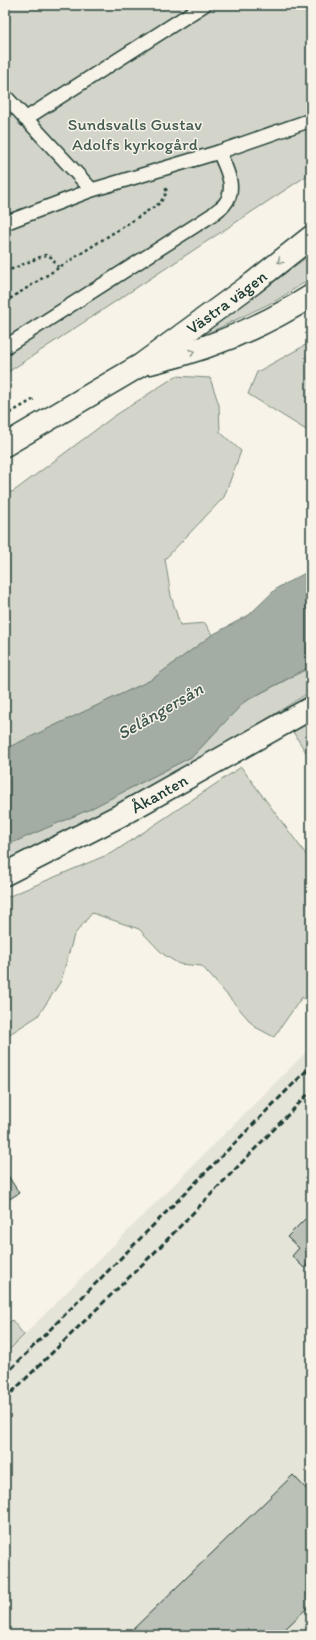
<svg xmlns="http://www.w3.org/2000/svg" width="316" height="1640" viewBox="0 0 316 1640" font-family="Itim,sans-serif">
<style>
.built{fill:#e5e4d9}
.green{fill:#d3d5ca;stroke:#79897f}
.water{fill:#a4ada3;stroke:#6f8077}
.building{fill:#bbc1b6;stroke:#1f3d34}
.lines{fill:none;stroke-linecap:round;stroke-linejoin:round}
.lane-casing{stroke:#1f3d34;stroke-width:16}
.street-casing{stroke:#1f3d34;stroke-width:25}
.secondary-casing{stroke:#1f3d34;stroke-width:25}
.path{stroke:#1f3d34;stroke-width:2.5;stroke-dasharray:3 3;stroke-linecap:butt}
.lane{stroke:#f7f3e8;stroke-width:13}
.street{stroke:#f7f3e8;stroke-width:22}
.secondary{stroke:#f7f3e8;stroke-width:22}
.rail{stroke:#1f3d34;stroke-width:3;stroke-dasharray:6 3;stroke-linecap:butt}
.oneway{stroke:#8b988e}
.labels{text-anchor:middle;stroke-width:3;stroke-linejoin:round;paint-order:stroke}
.park-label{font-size:17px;fill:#435b52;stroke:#f7f3e8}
.street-label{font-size:17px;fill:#1f3d34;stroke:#f7f3e8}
.water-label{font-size:18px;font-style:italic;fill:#405950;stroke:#f7f3e8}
</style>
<rect width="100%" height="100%" fill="#f7f3e8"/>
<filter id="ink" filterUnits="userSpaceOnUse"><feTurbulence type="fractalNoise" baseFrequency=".025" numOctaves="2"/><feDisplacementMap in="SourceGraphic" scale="8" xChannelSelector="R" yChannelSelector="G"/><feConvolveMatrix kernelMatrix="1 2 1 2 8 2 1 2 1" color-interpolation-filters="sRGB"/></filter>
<g filter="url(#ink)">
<!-- built -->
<polygon class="built" points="311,1047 311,1635 5,1635 5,1354"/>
<!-- green -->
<g class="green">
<polygon points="5,5 311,5 311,173 5,374"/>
<polygon points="311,254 310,279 277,300 196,339 194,333 268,286"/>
<polygon points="311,342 311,433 248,394 257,372"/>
<polygon points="176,376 210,378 219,405 220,432 241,451 224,497 165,559 171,596 180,625 205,623 212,635 151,680 5,749 5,494 14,491 113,417"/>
<polygon points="311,667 311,691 161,786 5,866 5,846 88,810 193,756 244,702"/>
<polygon points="311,720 311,760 293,732"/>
<polygon points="241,767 311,861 311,1005 302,997 274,1037 255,1027 202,966 179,964 163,954 139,929 92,913 74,935 61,981 38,1016 5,1037 5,898 114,852"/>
<polygon points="12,1320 24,1335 5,1354 5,1327"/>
</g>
<!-- water -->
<polygon class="water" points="311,570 311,666 244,702 193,756 88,810 5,846 5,749 151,680 212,635 249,615 277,588"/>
<!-- building -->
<g class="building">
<polygon points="5,1171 19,1193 5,1202"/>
<polygon points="311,1213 311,1261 304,1268 292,1256 299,1248 287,1237"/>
<polygon points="293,1475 311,1494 311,1604 279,1635 127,1635"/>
</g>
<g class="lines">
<defs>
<g id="lane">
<polyline points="5,96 92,190"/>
<polyline points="25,119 204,5"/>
<polyline points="5,223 92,190 219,152 311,120"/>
<path d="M5,347l207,-132c4,-4 9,-7 12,-10 14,-16 2,-37 -5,-53"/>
</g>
<g id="street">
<path id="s1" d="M5,874l116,-59 190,-107"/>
</g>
<g id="secondary">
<path d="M150,363c56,-13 112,-36 161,-67"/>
<path id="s2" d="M5,445l136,-80 112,-82 58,-46"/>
</g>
</defs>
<!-- lane casing -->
<use href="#lane" class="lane-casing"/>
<!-- street casing -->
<use href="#street" class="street-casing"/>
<!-- secondary casing -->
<use href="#secondary" class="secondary-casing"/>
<!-- path -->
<g class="path">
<polyline points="5,272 45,255 51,257 58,267"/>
<polyline points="5,302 160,203 167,192 165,187"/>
<polyline points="5,416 34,399"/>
</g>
<!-- lane -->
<use href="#lane" class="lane"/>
<!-- street -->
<use href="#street" class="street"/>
<!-- secondary -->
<use href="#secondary" class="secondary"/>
<!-- rail -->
<g class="rail">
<polyline points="5,1375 311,1066"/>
<polyline points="5,1399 159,1248 311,1091"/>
</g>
</g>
<!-- one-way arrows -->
<defs><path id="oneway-chevron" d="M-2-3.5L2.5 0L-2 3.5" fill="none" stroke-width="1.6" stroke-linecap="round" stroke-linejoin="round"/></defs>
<g class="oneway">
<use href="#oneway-chevron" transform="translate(280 261) rotate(141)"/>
<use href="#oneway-chevron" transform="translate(192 352) rotate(-21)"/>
</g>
</g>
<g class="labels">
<!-- park labels -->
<g class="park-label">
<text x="135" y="130">Sundsvalls Gustav<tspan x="135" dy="20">Adolfs kyrkogård</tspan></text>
</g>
<!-- street labels -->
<g class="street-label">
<text dy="6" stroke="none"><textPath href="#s2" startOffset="264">Västra vägen</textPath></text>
<text dy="6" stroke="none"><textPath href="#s1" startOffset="174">Åkanten</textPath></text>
</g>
<!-- water labels -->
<g class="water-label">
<text transform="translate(160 711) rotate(-30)" y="6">Selångersån</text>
</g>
</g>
<!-- margin -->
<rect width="316" height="1640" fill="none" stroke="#f7f3e8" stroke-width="20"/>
<rect x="10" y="10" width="296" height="1620" fill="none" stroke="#1f3d34" stroke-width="1.5" filter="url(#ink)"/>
</svg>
